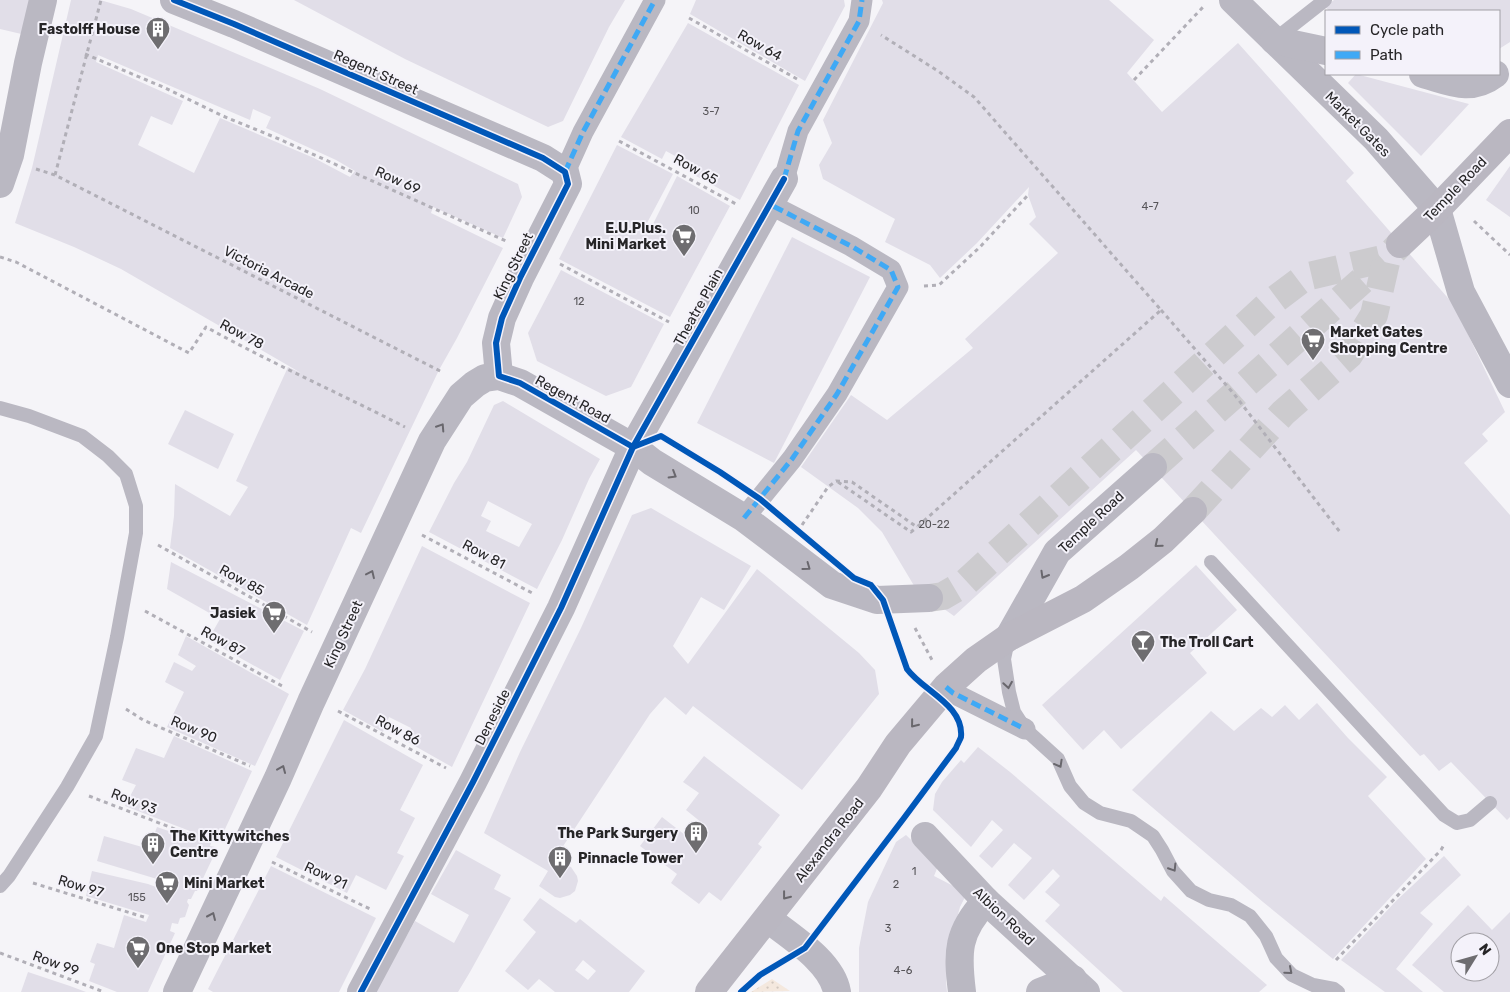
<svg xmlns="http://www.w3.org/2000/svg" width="1510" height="992" viewBox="0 0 1510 992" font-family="Rubik,sans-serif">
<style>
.grass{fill:url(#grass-dots)}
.building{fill:#e1dee8;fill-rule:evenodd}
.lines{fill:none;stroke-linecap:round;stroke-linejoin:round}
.minor-tunnel{stroke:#cccbce;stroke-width:28;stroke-dasharray:28 14;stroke-linecap:butt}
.secondary-tunnel{stroke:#cccbce;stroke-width:28;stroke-dasharray:28 14;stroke-linecap:butt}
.path{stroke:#b1afb7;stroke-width:3;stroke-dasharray:4 4;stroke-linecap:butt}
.service{stroke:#bab8c2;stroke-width:14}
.pedestrian{stroke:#bab8c2;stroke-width:21}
.minor{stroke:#bab8c2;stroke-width:28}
.secondary{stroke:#bab7c1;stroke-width:28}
.quiet{stroke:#3fa9f5;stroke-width:5;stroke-dasharray:10 5;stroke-linecap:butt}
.cycleway-casing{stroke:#f4f2fa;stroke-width:9}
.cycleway{stroke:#0057b8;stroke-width:6}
.oneway{stroke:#69676d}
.oneway2{stroke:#69676c}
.labels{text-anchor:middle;stroke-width:4;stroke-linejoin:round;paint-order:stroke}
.number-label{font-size:11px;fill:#575559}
.poi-label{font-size:14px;font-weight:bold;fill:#262527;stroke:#f4f2fa;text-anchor:start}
.street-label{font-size:14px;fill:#262527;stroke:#f4f2fa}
</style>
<defs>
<pattern id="grass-dots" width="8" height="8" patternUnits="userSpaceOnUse" patternTransform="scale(1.25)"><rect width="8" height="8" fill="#f4e8de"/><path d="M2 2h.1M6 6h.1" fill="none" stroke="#d1c7be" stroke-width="1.8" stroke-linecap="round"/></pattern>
</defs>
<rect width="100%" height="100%" fill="#f5f4f8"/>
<!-- grass -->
<polygon class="grass" points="772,979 790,991 751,992"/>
<!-- building -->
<g class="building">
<polygon points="0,0 38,0 30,36 0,29"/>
<path d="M71,0h29l31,9 71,30 118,50 198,95 4,13 -19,41 -70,-31 -2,6 72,35 -46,90 -18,32 -78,163 -10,-5 -44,97 -137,-77 4,-32 1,-32 55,32 18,-29 -12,-6 52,-114 13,6 -180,-104 -47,-22 -59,-24 17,-55zM98,55l152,65 3,-11 18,8 -5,11 70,32 19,11 -5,6 -36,-19 -94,-40 -26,55 -56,-28 13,-29 21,9 11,-24 -87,-39z"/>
<polygon points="294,0 625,0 609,27 563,121 548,127 405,59"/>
<polygon points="696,0 844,0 845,6 805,81 690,14"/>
<polygon points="882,0 1109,0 1154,40 1127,73 1162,112 1238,43 1354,173 1346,181 1454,305 1505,412 1482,434 1488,441 1464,463 1510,515 1510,817 1507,820 1451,762 1439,771 1424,754 1420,756 1136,450 954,616 916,589 882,532 858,508 801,467 851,395 887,420 973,348 965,339 1058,253 1029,224 1036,217 1028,195 1029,187 977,243 940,278 930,265 885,242 895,219 823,179 819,165 832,143 823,120 883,3"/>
<polygon points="1334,0 1510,0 1510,42 1499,49 1499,11 1330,11 1325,7"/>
<polygon points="688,23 799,85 740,200 696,176 699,169 666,151 662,159 621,137"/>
<polygon points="1356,74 1469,104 1421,156 1348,83"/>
<polygon points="617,145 673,174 647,223 646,225 651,228 677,176 730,206 670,317 559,259"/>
<polygon points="1510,166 1510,217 1486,200"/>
<polygon points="792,237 870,277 774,463 697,423"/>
<polygon points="561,270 664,324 631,387 606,396 537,361 528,333"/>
<path d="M503,401l97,58 -11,20 -27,61 -25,49 -108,-57 25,-49 13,-21 27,-57zM488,501l44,23 -13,23 -33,-16 5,-10 -10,-5z"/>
<polygon points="185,410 234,434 218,469 168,444"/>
<polygon points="651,508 751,566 724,610 701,597 673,646 688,664 757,569 859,653 875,670 879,694 802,790 693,706 686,715 665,697 650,714 554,860 571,867 577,876 578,881 575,891 570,895 560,898 555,897 539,886 548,871 484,833 520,752 581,628 632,515"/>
<polygon points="422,546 530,603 452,767 406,741 411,728 389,717 383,732 343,710 365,669"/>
<polygon points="171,562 304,631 280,680 208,640 220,619 167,589"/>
<polygon points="1196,565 1237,610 1190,653 1207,673 1121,749 1104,730 1083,750 1042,705"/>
<polygon points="186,636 289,694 255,766 167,727 184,692 165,682 174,662 192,671 196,666 178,655"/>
<polygon points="1317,703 1348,738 1387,777 1368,796 1426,859 1333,959 1263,902 1132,790 1211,711 1234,731 1261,708 1272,717 1285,705 1299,720"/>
<polygon points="344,720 423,765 400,810 415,818 397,853 404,856 386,890 356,875 347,893 276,857"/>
<polygon points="174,736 252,771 219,842 212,840 210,846 215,847 216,851 197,891 195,891 191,899 188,899 187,902 189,905 185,917 180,918 178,924 172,923 170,931 175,933 148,992 117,992 89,981 95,964 90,962 97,943 114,948 124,915 146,922 149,915 86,896 92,871 148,884 164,890 167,882 97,861 104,836 149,849 157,827 192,839 195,833 125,806 136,785 122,780 136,748 164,758"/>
<polygon points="978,747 1010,772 1161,901 1164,896 1267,985 1259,992 1123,992 1045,921 1060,905 1045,892 1060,876 1053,869 1024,900 1008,885 1032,858 1014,843 992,868 979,856 1003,830 992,820 971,847 933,810 935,794 942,782 961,760 964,763"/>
<polygon points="704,756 780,815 758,844 762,847 721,901 709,892 699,904 671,883 677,874 640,846 662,817 694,842 707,827 686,810 699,793 683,782"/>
<polygon points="906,835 938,866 934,876 967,893 960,907 952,936 948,961 946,982 947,992 859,992 859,948 868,902 896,842"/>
<polygon points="456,850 501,875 494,889 511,898 470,972 458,992 375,992 415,921 454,943 469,915 431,894"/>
<polygon points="1444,856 1461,875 1420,913 1433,924 1396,969 1423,992 1385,992 1341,960 1396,901"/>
<polygon points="271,866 376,918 339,992 213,992 208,989"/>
<path d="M540,898l36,25 4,-4 65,52 -16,21h-74l-16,-13 -11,11 -23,-19 31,-39 -13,-12zM583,960l13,11 -8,9 -13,-10z"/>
<path d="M1468,905l24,25 18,-18v80h-66l-32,-27zM1460,942h30v30h-30z"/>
<polygon points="28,972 70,986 86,992 21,992"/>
</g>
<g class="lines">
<!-- minor-tunnel -->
<g class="minor-tunnel">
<polyline points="1153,467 1384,261"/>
<polyline points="929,598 943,596 965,583 1269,304 1305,277 1387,258"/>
</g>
<!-- secondary-tunnel -->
<polyline class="secondary-tunnel" points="1193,511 1283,413 1349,355 1374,315 1387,258 1400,244"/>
<!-- path -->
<g class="path">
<polyline points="689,18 797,79"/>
<polyline points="85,54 163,87 223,116 279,139 506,241"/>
<polyline points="1134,80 1204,6"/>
<polyline points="619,141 736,204"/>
<polyline points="36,169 55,175 442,372"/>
<polyline points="55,175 101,0"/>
<polyline points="1474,221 1510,255"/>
<path d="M0,257l16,5 173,91 17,-26c65,36 133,66 199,100"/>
<polyline points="560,264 669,322"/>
<polyline points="924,286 939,285 980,247 1028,195"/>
<polyline points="1161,310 1234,394 1340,532"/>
<polyline points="838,482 911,532 917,527"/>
<polyline points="802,525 828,487 836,481 852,482 917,527 1161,310 974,97 938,71 881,35"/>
<polyline points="422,535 534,594"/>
<polyline points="158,545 312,632"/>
<polyline points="145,611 284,687"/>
<polyline points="915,628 932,660"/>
<polyline points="126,709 143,720 250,766"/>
<polyline points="338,711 446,768"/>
<polyline points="89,796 193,836"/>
<polyline points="272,862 370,909"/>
<polyline points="33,883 147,918"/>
<polyline points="0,953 104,992"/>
<polyline points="1336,960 1441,850 1445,843"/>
</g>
<!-- service -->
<g class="service">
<polyline points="1274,40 1325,0"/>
<polyline points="0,408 29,416 82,436 108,456 126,474 136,506 136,533 117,637 96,736 67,787 9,876 0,886"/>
<polyline points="1211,562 1444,815 1457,823 1470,820 1490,803"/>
<polyline points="1008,640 1004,659 1009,692 1014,712 1025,729 1058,759 1070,786 1084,803 1100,813 1131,821 1153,836 1162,850 1173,871 1191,891 1209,900 1231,905 1250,916 1266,936 1276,958 1292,975 1313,985 1334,989 1338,992"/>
</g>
<!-- pedestrian -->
<g class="pedestrian">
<polyline points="565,172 583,132 655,0"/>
<polyline points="784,179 798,131 859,21 862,0"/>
<polyline points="744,518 792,459 837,394 898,287 891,270 851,246 771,205"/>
<polyline points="946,687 953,693 1025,729"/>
</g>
<!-- minor -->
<g class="minor">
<polyline points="174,0 234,24 543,158 565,172 568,184 520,278 502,318 496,343 499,376"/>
<polyline points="1233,0 1376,139 1437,209 1461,292 1510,384"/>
<polyline points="1274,40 1326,51"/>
<path d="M1423,74c26,7 47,19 72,0"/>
<polyline points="0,184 10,155 28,63 43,0"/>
<polyline points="1009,637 1057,552 1153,467"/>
<polyline points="925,836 986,901 1086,992"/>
<path d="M768,919c23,18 64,43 69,73"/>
<polyline points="177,992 278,778 311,702 432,441 461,396 475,384 485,378 499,376 520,383 633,447 652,462 744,518 832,585 877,600 929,598"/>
<polyline points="361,992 473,782 561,608 633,447 784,179"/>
<path d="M962,992c-5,-40 -5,-60 24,-91"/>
<polyline points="1040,992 1073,979"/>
</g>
<!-- secondary -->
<g class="secondary">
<polyline points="1400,244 1437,209 1510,133"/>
<polyline points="709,992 869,788 898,744 946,687 976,660 1009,637 1083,599 1129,567 1163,540 1193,511"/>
</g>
<!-- quiet -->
<g class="quiet">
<polyline points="565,172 583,132 655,0"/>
<polyline points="784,179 798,131 859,21 862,0"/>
<polyline points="744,518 792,459 837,394 898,287 891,270 851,246 771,205"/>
<polyline points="946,687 953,693 1025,729"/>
</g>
<defs>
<g id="cycleway">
<polyline points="174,0 234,24 543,158 565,172 568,184 520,278 502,318 496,343 499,376 520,383 633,447"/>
<path d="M633,447l28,-11 59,36 40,27 94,79 17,7 12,15 24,69c16,22 57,36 54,68 -1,3 -4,8 -5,11l-52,70 -99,130 -45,27 -19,17"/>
<polyline points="361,992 473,782 561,608 633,447 784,179"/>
</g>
</defs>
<!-- cycleway casing -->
<use href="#cycleway" class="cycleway-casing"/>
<!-- cycleway -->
<use href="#cycleway" class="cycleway"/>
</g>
<!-- one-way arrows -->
<defs><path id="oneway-chevron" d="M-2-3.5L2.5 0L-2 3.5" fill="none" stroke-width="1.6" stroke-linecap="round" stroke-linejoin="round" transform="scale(1.25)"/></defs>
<g class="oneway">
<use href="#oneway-chevron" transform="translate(441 427) rotate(-57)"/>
<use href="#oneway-chevron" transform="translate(673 475) rotate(31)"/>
<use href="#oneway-chevron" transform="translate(807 567) rotate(36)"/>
<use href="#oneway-chevron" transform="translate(371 574) rotate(-65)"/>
<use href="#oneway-chevron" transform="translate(1044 575) rotate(120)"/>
<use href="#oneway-chevron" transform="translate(1008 685) rotate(81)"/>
<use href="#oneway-chevron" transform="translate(1059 764) rotate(61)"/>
<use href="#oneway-chevron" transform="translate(282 769) rotate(-67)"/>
<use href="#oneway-chevron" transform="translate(1173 868) rotate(58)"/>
<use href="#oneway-chevron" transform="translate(212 916) rotate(-66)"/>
<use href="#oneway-chevron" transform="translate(1289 971) rotate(41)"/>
</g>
<g class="oneway2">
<use href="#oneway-chevron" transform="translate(1158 544) rotate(141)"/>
<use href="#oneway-chevron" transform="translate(914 724) rotate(129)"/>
<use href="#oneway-chevron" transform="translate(786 896) rotate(128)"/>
</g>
<!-- icons -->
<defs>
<symbol id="building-pin" viewBox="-11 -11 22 30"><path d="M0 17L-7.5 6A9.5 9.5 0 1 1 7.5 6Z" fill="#6e6d70" stroke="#f4f2fa"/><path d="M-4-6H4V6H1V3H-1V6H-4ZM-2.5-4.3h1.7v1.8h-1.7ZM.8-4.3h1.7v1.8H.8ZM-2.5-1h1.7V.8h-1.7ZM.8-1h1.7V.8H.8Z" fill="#fff"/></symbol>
<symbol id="supermarket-pin" viewBox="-11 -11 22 30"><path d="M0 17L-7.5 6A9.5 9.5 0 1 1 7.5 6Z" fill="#6e6d70" stroke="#f4f2fa"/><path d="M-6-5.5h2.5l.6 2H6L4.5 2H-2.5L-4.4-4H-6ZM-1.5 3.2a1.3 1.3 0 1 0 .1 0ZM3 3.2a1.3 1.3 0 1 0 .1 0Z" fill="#fff"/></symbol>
<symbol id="bar-pin" viewBox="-11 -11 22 30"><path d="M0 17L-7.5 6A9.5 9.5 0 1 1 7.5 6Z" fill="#6e6d70" stroke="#f4f2fa"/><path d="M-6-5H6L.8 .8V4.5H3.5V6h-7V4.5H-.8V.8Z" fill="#fff"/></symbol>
</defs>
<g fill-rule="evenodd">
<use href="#building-pin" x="144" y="15" width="28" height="38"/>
<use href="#supermarket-pin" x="670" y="222" width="28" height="38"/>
<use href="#supermarket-pin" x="1299" y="326" width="28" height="38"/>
<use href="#supermarket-pin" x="260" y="599" width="28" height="38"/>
<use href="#bar-pin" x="1129" y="628" width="28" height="38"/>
<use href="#building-pin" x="682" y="819" width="28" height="38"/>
<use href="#building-pin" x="139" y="830" width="28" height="38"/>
<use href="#building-pin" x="546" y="844" width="28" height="38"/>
<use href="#supermarket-pin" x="153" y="869" width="28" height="38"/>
<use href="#supermarket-pin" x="124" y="934" width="28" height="38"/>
</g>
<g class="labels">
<!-- number labels -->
<g class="number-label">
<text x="711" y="115">3-7</text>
<text x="1150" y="210">4-7</text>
<text x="694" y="214">10</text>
<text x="579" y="305">12</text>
<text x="934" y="528">20-22</text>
<text x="914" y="875">1</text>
<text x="896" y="888">2</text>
<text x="137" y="901">155</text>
<text x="888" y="932">3</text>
<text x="903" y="974">4-6</text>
</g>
<!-- poi labels -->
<g class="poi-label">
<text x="140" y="34" text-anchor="end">Fastolff House</text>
<text x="666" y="233" text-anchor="end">E.U.Plus.<tspan x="666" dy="16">Mini Market</tspan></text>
<text x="1330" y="337">Market Gates<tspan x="1330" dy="16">Shopping Centre</tspan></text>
<text x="256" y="618" text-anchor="end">Jasiek</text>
<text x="1160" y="647">The Troll Cart</text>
<text x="678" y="838" text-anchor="end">The Park Surgery</text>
<text x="170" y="841">The Kittywitches<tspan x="170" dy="16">Centre</tspan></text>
<text x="578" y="863">Pinnacle Tower</text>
<text x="184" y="888">Mini Market</text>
<text x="156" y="953">One Stop Market</text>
</g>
<!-- street labels -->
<g class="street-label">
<text transform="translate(760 45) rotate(30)" y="5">Row 64</text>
<text transform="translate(376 72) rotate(24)" y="5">Regent Street</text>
<text transform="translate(1358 124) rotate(45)" y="5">Market Gates</text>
<text transform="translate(696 169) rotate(29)" y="5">Row 65</text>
<text transform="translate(398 180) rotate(24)" y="5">Row 69</text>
<text transform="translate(1455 189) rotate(-46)" y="5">Temple Road</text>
<text transform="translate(513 266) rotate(-64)" y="5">King Street</text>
<text transform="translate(269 272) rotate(27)" y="5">Victoria Arcade</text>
<text transform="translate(698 307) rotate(-61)" y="5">Theatre Plain</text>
<text transform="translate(242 334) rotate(28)" y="5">Row 78</text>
<text transform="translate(573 399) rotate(29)" y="5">Regent Road</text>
<text transform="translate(1091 522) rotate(-43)" y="5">Temple Road</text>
<text transform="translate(484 554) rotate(28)" y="5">Row 81</text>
<text transform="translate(242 580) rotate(29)" y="5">Row 85</text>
<text transform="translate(343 634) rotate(-65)" y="5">King Street</text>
<text transform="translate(223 641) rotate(29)" y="5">Row 87</text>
<text transform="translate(492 717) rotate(-63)" y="5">Deneside</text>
<text transform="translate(194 729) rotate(23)" y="5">Row 90</text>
<text transform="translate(398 730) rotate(28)" y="5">Row 86</text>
<text transform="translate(134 801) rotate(21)" y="5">Row 93</text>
<text transform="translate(829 840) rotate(-52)" y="5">Alexandra Road</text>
<text transform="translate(326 875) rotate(25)" y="5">Row 91</text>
<text transform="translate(81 886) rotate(17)" y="5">Row 97</text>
<text transform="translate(1004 916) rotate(43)" y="5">Albion Road</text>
<text transform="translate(56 963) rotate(20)" y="5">Row 99</text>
</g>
</g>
<!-- legend -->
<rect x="1325" y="10" width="175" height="65" fill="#f4f2fa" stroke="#a2a0a6"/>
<rect x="1335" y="26" width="25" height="8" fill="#0057b8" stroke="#a2a0a6"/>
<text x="1370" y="35" font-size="15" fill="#262527">Cycle path</text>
<rect x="1335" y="51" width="25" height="8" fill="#3fa9f5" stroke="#a2a0a6"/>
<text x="1370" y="60" font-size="15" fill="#262527">Path</text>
<!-- north arrow -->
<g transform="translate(1475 957) rotate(53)"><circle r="24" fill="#f4f2fa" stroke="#a2a0a6"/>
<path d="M0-4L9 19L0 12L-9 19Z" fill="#6e6d70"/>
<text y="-8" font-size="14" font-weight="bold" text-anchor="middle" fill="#262527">N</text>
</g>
</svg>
